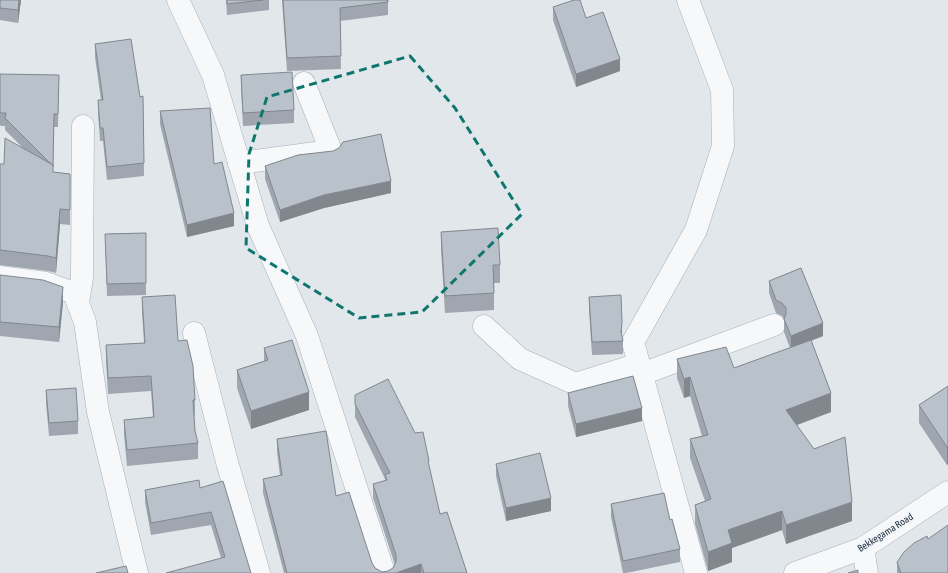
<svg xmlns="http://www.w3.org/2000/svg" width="948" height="573" viewBox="0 0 948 573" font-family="'Asap Condensed',sans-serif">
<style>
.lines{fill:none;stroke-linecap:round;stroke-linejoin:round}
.street-casing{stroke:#a6afb7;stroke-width:23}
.street{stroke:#f6f8fa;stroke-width:22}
.wall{fill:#9fa6af}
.shaded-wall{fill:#82878e}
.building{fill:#b9c1cb;stroke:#82878e}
.marked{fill:none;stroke:#0f766e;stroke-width:3;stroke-dasharray:8 5;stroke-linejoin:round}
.labels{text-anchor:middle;stroke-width:4;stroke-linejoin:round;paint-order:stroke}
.street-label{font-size:10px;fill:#283746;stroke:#f2f6f9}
</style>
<rect width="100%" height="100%" fill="#e2e7ec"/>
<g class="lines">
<defs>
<g id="street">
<polyline points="178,0 213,75 258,226 307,336 384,573"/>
<polyline points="688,0 722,90 723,146 696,230 633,342 696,573"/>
<polyline points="239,163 331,151 304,83"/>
<polyline points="0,277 46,283 74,293 85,322 98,412 137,573"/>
<polyline points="78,303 82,277 83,126"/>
<polyline points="484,326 520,359 576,384 639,364"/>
<polyline points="194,333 227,462 259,573"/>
<polyline points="642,374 774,325"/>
<polyline points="863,548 867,573"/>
<polyline points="795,573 863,548 948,492"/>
</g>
</defs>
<!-- street casing -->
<use href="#street" class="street-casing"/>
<!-- street -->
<use href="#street" class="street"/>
</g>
<!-- wall -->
<g class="wall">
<polygon points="0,0 21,0 18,23 0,20"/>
<polygon points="226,0 269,0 269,10 227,15"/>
<polygon points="282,0 388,0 388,15 340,21 341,69 287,71"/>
<polygon points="553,7 586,18 620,71 576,87 553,20"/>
<polygon points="95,44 140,97 143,96 144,176 107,180 103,141 100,141 98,113 98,100 101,100 95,57"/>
<polygon points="0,74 59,75 58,127 54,127 53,172 70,174 70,225 60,224 56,273 48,271 0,265 0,164 4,164 22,147 5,130 5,126 1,126 0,125"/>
<polygon points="241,75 294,110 294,123 243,126 241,87"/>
<polygon points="160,111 214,164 234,226 187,237 160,124"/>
<polygon points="265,166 391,193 324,208 280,222 265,179"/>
<polygon points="441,232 500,265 500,283 494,283 494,310 445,313 441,250"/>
<polygon points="146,233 146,295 107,296 105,234"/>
<polygon points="0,275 63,302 59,342 0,336"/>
<polygon points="769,281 823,336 811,341 831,412 797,425 852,521 786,544 782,530 732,548 732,562 708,571 695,524 695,505 705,501 690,458 690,439 702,436 690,396 684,398 677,378 677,359 734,368 790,348 784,332 784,319 782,316 776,313 769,293"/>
<polygon points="142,297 178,341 195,400 195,415 194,416 195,431 198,443 198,459 127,466 124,435 124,420 153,418 151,391 108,394 106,360 106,345 144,343 142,312"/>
<polygon points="589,297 622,337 623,341 623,354 592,355 589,310"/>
<polygon points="264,348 309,410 251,429 237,388 237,370 264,361"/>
<polygon points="948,386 948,464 947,465 919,423 919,405"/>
<polygon points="46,390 78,421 78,434 49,436 46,403"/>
<polygon points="568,393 642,421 576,437 568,406"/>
<polygon points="355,395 429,467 440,514 467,573 284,573 263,493 263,479 280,476 277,452 277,439 336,496 375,568 382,572 388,571 393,568 395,565 373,498 373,484 385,481 385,479 355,417"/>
<polygon points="496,464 551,511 506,521 496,476"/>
<polygon points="200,488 251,573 221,558 211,525 151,535 145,502 145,490"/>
<polygon points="611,504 670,520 680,549 680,562 626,573 623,573 611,517"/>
<polygon points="897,562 948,573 897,573"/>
</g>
<!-- shaded-wall -->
<g class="shaded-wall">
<polygon points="19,0 21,0 18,23 18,10"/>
<polygon points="620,59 620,71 576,87 576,74"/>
<polygon points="391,181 391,193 324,208 280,222 280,210 324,195"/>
<polygon points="60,209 60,224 56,273 56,258"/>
<polygon points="234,213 234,226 187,237 187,225"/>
<polygon points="63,287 63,302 59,342 59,327"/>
<polygon points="622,323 622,336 621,341 621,332"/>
<polygon points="823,323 823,336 791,348 791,336"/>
<polygon points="690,377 690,396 684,398 684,379"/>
<polygon points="309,392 309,410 251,429 251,411"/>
<polygon points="831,393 831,412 786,429 786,410"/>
<polygon points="642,408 642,421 576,437 576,424"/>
<polygon points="948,446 948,464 947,465 947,447"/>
<polygon points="551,498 551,511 506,521 506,508"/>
<polygon points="852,502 852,521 786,544 786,525"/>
<polygon points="782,511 782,530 732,548 732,562 708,571 708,552 728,530"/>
<polygon points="421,564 421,573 396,573"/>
</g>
<!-- building -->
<g class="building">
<polygon points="0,0 19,0 18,10 0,8"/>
<polygon points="227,0 263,0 227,4"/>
<polygon points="283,0 388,0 388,2 340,8 341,56 287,58"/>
<polygon points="574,0 580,0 586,18 603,12 620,59 576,74 553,7"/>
<polygon points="131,39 140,97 143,96 144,163 107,167 103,128 100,128 98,100 103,100 95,44"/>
<polygon points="292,72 294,110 243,113 241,75"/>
<polygon points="0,74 59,75 58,114 54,114 53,167 53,165 49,162 5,118 6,113 1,113 0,112"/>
<polygon points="210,108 214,164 222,162 234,213 187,225 160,111"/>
<polygon points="381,134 391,181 324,195 280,210 265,166 298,155 333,151 339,148 343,142"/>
<polygon points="5,138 53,165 53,172 70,174 70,210 60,209 56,258 48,256 0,250 0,164 4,164"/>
<polygon points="498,228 500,265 493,265 494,293 445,296 441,232"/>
<polygon points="146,233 146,283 107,284 105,234"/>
<polygon points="801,268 823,323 791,336 784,319 786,314 786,308 782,303 776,300 769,281"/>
<polygon points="0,275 43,280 63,287 59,327 0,322"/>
<polygon points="175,295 178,341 187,340 193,366 195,400 193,400 195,431 198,443 127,450 124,420 154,417 151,376 108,378 106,345 145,343 142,297"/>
<polygon points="621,295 622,323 621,332 623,341 592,342 589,297"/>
<polygon points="292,340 309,392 251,411 237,370 268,360 264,348"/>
<polygon points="811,340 831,393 786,410 814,449 845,437 852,502 786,525 782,511 728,530 732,543 708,552 695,505 711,499 690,439 708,435 690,377 684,379 677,359 726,347 734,368"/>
<polygon points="633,376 642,408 576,424 568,393"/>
<polygon points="388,379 415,433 423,432 429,461 428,461 440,514 447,512 467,573 424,573 421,564 396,573 287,573 263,479 282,475 277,439 326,431 336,496 349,492 372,563 375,568 382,572 388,571 393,568 396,562 396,555 373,484 387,480 385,474 390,473 355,404 355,395"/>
<polygon points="948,386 948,446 947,447 919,405"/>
<polygon points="76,388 78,421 49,423 46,390"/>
<polygon points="540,453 551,498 506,508 496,464"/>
<polygon points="199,480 200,488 223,481 251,573 166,573 225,557 211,512 151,523 145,490"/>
<polygon points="664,493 670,520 672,519 680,549 623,561 611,504"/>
<polygon points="948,525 948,573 901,573 897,562 904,552 914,543 927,536 928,539"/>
<polygon points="126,566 128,573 96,573"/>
<polygon points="858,570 858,573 848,573"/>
</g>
<!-- marked area -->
<path class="marked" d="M410,56l45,52 67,106 -100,98 -63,6 -113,-70 3,-94 18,-57z"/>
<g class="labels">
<!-- street labels -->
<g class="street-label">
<text transform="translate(885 532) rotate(-32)" y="4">Bekkegama Road</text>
</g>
</g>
</svg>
